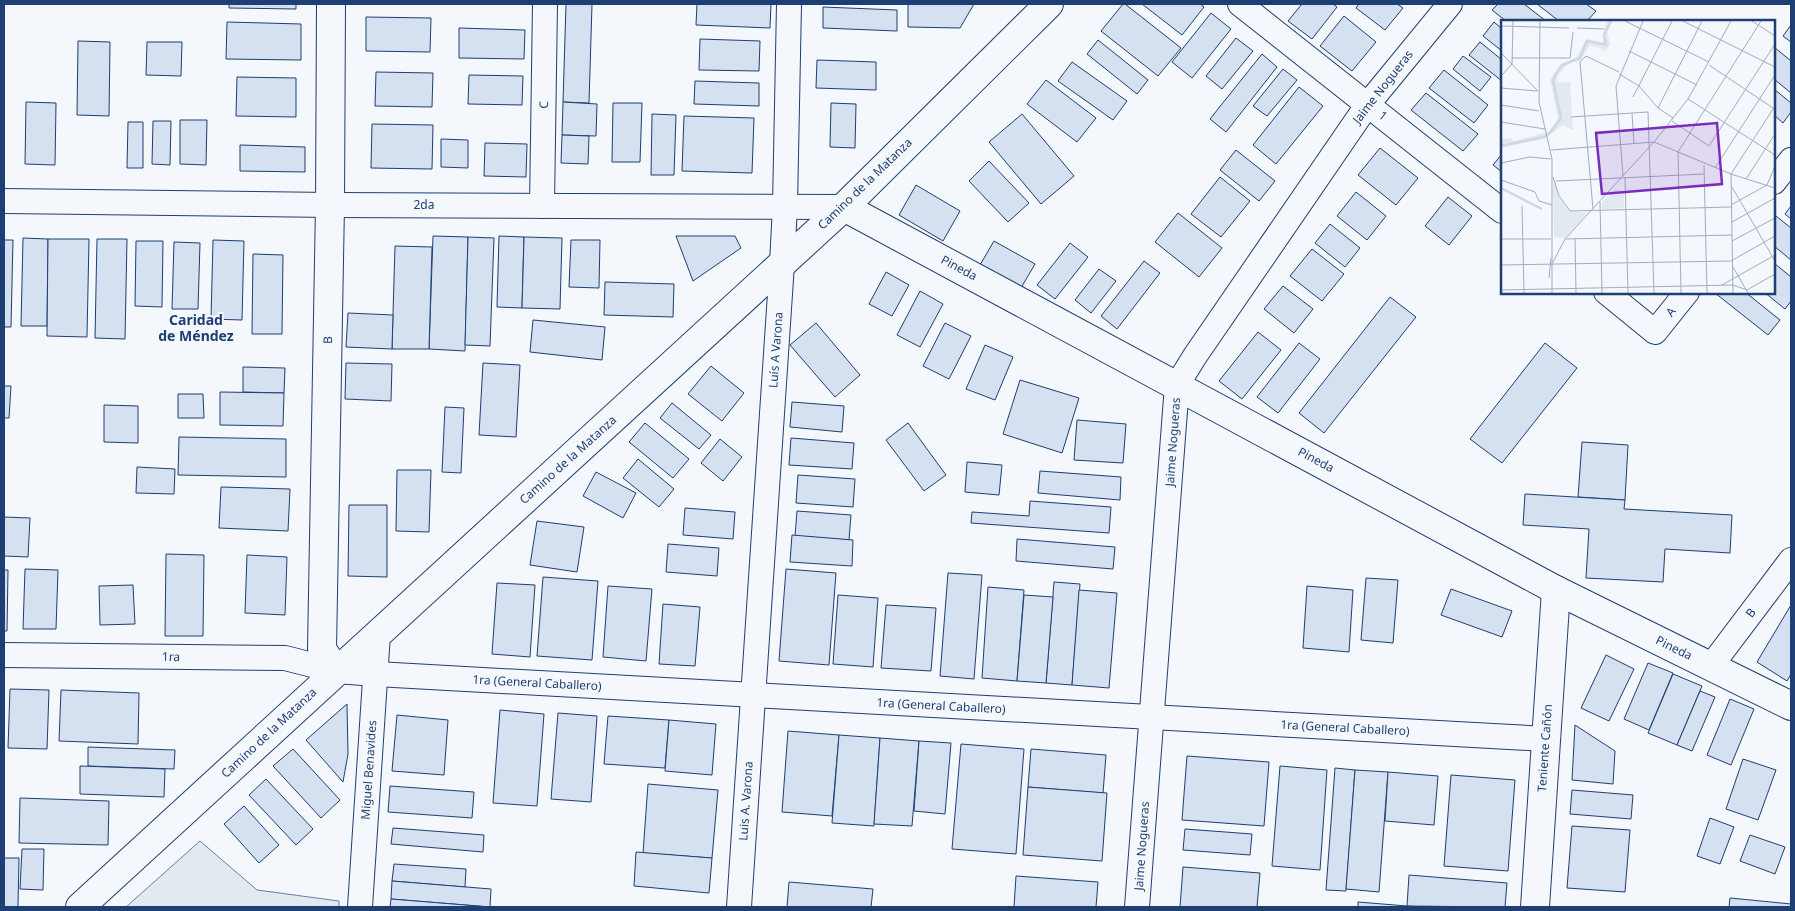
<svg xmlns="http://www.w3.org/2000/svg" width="1795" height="911" viewBox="0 0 1795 911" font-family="'Noto Sans',sans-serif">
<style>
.green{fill:#e3e9f0;stroke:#687fa3}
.building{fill:#d5e0f0;stroke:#1d3f73}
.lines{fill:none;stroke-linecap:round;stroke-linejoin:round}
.minor-casing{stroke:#1d3f73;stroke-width:26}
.tertiary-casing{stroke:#1d3f73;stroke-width:30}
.secondary-casing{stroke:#1d3f73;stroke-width:30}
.minor{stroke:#f4f7fb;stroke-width:24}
.tertiary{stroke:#f4f7fb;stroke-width:28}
.secondary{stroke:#f4f7fb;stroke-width:28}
.labels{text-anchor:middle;stroke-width:4;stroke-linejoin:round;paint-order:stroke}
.street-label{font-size:12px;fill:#1d3f73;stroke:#f4f7fb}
.neighbourhood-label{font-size:14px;font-weight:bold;fill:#1d3f73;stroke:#f4f7fb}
.inset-river{fill:none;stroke:#cfd7e4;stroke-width:2.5}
.inset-road{fill:none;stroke:#9eadc5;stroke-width:1}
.view{fill:#7b2cbf;fill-opacity:0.15;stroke:#7b2cbf;stroke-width:2.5}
.inset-edge{fill:none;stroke:#1d3f73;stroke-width:2.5}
</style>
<rect width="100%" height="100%" fill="#f4f7fb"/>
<!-- green -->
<polygon class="green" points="200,841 257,890 339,901 339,907 126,907"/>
<!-- building -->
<g class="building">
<polygon points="229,4 296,4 296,9 229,8"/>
<polygon points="566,4 592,4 589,103 563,102"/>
<polygon points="697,4 771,4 770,28 696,25"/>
<polygon points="908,4 974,4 960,28 908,27"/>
<polygon points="1123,4 1125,4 1181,48 1158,76 1101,31"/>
<polygon points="1142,4 1200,4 1204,7 1182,35"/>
<polygon points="1302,4 1333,4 1337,7 1312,39 1288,21"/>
<polygon points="1359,4 1397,4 1403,8 1385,30 1356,8"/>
<polygon points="1498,4 1524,4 1546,21 1506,21 1492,10"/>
<polygon points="1537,4 1586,4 1596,11 1587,21 1559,21"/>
<polygon points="823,7 897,10 897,31 823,28"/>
<polygon points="1211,13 1231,29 1192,78 1172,62"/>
<polygon points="1344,16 1376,42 1352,71 1320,46"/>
<polygon points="366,17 431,18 430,52 366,51"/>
<polygon points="227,22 301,24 301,60 226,59"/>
<polygon points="1494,22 1502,29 1502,51 1483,36"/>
<polygon points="1791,25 1791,42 1783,36"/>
<polygon points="459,28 525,30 524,59 459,58"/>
<polygon points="1236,38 1253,51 1222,89 1206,76"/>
<polygon points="700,39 760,41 759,71 699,70"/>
<polygon points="1098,40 1148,80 1137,94 1087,54"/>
<polygon points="78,41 110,42 109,116 77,115"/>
<polygon points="147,42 182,42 181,76 146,75"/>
<polygon points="1480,42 1502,60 1502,81 1469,55"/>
<polygon points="1774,47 1791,61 1791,93 1774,79"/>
<polygon points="1262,54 1277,67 1226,132 1210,119"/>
<polygon points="1463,56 1491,77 1480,91 1453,69"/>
<polygon points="817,60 876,62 876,90 816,88"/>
<polygon points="1072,62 1127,101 1113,120 1058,81"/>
<polygon points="1283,69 1297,80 1267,116 1253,106"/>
<polygon points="1444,70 1488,105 1474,123 1429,88"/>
<polygon points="376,72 433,73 432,107 375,106"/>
<polygon points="469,75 523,76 522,105 468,104"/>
<polygon points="237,77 296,78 296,117 236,116"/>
<polygon points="1046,80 1096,118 1077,142 1027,104"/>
<polygon points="695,81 759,83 759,106 694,104"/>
<polygon points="1299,87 1323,106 1276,164 1253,145"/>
<polygon points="1774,89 1791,103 1791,112 1783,123 1774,115"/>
<polygon points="1426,93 1478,134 1463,151 1411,110"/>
<polygon points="26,102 56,103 55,165 25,164"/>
<polygon points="563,102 597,104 596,136 562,135"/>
<polygon points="613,103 642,103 640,162 612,162"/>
<polygon points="831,103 856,104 855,148 830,147"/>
<polygon points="652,114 676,115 674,175 651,175"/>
<polygon points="1022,114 1074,176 1041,204 989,142"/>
<polygon points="684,116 754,118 752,173 682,171"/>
<polygon points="180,120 207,120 206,165 180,164"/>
<polygon points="153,121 171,121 170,165 152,164"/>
<polygon points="128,122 143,122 143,168 127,168"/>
<polygon points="372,124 433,125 432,169 371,168"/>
<polygon points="562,135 589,136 588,164 561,163"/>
<polygon points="441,139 468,140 468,168 441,167"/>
<polygon points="485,143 527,144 526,177 484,176"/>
<polygon points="240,145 305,147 305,172 240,171"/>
<polygon points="1380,148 1418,178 1396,205 1358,175"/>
<polygon points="1236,150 1275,181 1259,201 1220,170"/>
<polygon points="1502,154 1502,172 1493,165"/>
<polygon points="989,161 1029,203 1008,222 969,181"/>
<polygon points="1220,177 1250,201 1221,237 1191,214"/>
<polygon points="916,185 960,211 943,241 899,215"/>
<polygon points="1356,192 1386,216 1367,240 1337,216"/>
<polygon points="1448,197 1472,216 1449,245 1425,226"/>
<polygon points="1791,206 1791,219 1785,214"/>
<polygon points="1178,213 1222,248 1199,277 1155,242"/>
<polygon points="1776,216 1791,228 1791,260 1774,246 1774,219"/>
<polygon points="1330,224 1360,248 1345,267 1315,243"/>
<polygon points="433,236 468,237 465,351 429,349"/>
<polygon points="499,236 524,237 522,308 497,307"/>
<polygon points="676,236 735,236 741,248 693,281"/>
<polygon points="468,237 494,238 490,346 465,345"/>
<polygon points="524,237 562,238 560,309 522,308"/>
<polygon points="23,238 48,239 47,326 21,326"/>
<polygon points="48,239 89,239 87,337 47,336"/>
<polygon points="97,239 127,239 125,339 95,338"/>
<polygon points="4,240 13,240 11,327 4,327"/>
<polygon points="213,240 244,241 242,320 211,319"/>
<polygon points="571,240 600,240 599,288 569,287"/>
<polygon points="136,241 163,241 162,307 135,306"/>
<polygon points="994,241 1035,264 1021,288 980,265"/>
<polygon points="174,242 200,243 198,309 172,309"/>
<polygon points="1070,243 1088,257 1055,299 1037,285"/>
<polygon points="395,246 432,247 429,349 392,349"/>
<polygon points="1312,249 1344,274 1322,301 1290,276"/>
<polygon points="253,254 283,255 282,334 252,334"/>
<polygon points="1144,261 1160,273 1117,329 1101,316"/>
<polygon points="1774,263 1791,277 1791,301 1785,309 1764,292 1774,292"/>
<polygon points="1099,269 1116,281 1091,313 1075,300"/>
<polygon points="886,272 909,285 892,316 869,304"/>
<polygon points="605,282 674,284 673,317 604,315"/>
<polygon points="1283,286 1313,309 1294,333 1264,309"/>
<polygon points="920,291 943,304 920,347 897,335"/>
<polygon points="1745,292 1780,320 1768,335 1715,293"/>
<polygon points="1390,297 1416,317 1324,433 1299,413"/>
<polygon points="348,313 393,315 392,349 346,347"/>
<polygon points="533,320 605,327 602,360 530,352"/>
<polygon points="816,323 860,375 835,397 790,345"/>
<polygon points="945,323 971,336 949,379 923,366"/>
<polygon points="1258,332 1281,350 1242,399 1219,381"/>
<polygon points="1299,343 1320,359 1278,413 1257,397"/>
<polygon points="1545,343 1577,368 1502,463 1470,439"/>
<polygon points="985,345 1013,357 995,400 966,389"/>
<polygon points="346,363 392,364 391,401 345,399"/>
<polygon points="483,363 520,365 516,437 479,435"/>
<polygon points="711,366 744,393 722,421 688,394"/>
<polygon points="243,367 285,368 284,393 243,392"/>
<polygon points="1020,380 1079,398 1062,453 1003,434"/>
<polygon points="4,386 11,386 9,418 4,418"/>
<polygon points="220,392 284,393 283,426 220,425"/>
<polygon points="178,394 203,394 204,418 178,418"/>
<polygon points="792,402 844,406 842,432 790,427"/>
<polygon points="672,403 711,435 699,449 660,418"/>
<polygon points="104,405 138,406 138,443 104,442"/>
<polygon points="445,407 464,408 461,473 442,472"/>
<polygon points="1077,420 1126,424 1123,463 1074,460"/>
<polygon points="645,423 689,459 673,478 629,442"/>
<polygon points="908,423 946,475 924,491 886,440"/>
<polygon points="179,437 286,439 286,477 178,475"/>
<polygon points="791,438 854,443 852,469 789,465"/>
<polygon points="720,439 742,457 723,481 701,463"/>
<polygon points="1582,442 1628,445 1625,500 1578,497"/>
<polygon points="638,459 674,489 659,507 623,478"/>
<polygon points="967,462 1002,465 999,495 965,492"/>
<polygon points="137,467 175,469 174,494 136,493"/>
<polygon points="397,470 431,470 429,532 396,531"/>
<polygon points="1040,471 1121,477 1120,500 1038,493"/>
<polygon points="596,472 636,493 623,518 583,496"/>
<polygon points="798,475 855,479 853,507 796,503"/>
<polygon points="221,487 290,489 288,531 219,528"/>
<polygon points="1525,494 1625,500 1624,509 1732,515 1730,553 1665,549 1663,582 1586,578 1589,529 1523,525"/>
<polygon points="1030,501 1111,507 1109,533 971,523 972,512 1029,516"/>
<polygon points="349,505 387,505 387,577 348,576"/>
<polygon points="685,508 735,512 733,539 683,535"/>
<polygon points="797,511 851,515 849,540 795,536"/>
<polygon points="4,517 30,518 28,557 4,556"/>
<polygon points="537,521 584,527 577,572 530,565"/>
<polygon points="792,535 853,540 852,566 790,562"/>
<polygon points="1017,539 1115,547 1113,569 1016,561"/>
<polygon points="668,544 719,548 717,576 666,572"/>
<polygon points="166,554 204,555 203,636 165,636"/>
<polygon points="247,555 287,557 285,615 245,613"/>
<polygon points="25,569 58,570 56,629 23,629"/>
<polygon points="786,569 836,573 829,665 779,661"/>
<polygon points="4,570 8,570 7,631 4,631"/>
<polygon points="948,573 982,575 974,679 940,676"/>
<polygon points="543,577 598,581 592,660 537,656"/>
<polygon points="1366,578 1398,580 1393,643 1361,640"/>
<polygon points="1054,582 1080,584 1072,685 1046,683"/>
<polygon points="497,583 535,585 530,657 492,654"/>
<polygon points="133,585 135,624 100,625 99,586"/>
<polygon points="608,586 652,589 646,661 603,657"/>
<polygon points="1307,586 1353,590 1349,652 1303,648"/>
<polygon points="988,587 1024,590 1017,681 982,678"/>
<polygon points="1451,589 1512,611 1502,637 1441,615"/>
<polygon points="1079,590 1117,593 1109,688 1072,685"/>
<polygon points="838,595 878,598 873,667 833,664"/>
<polygon points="1024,595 1053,597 1046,683 1017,681"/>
<polygon points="663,604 700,607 695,666 659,664"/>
<polygon points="886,605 936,608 931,671 881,668"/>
<polygon points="1791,605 1791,674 1787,681 1757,662"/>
<polygon points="1606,655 1634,669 1609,721 1581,708"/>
<polygon points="1648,663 1673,673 1649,730 1624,719"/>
<polygon points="1673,674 1702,686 1677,745 1648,733"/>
<polygon points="10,689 49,690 47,749 8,748"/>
<polygon points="61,690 139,693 138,744 59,741"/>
<polygon points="1700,691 1715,697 1692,751 1677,745"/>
<polygon points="1730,699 1754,709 1731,765 1707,755"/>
<polygon points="347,704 348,754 343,782 306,740"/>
<polygon points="500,710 544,714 537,806 493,803"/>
<polygon points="558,713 597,716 591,802 551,799"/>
<polygon points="397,715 448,720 444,775 392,771"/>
<polygon points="608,716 669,720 665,768 604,764"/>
<polygon points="669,720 716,724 712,775 665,771"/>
<polygon points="1575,725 1615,751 1613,784 1572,780"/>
<polygon points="788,731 839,735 832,816 782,812"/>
<polygon points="839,735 880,738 874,826 832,823"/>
<polygon points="880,738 919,741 912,826 874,824"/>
<polygon points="919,741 951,743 945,814 914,811"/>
<polygon points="961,744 1024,749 1016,854 952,849"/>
<polygon points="88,747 175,750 174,769 88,766"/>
<polygon points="293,749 340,800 321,818 273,766"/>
<polygon points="1031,749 1106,755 1103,793 1028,787"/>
<polygon points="1187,756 1269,762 1264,826 1182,820"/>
<polygon points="1743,759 1776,770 1758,820 1726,809"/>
<polygon points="80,766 165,769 164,797 80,794"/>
<polygon points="1280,766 1327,770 1320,870 1272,866"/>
<polygon points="1335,768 1355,770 1346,891 1326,890"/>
<polygon points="1355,770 1388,772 1379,892 1346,889"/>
<polygon points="1388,772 1438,776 1434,825 1385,821"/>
<polygon points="1451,775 1515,780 1508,871 1444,866"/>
<polygon points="266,779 313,829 296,845 249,795"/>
<polygon points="648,784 718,790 712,858 643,853"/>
<polygon points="390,786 474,792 472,818 388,812"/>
<polygon points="1028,787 1107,793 1102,861 1023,855"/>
<polygon points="1572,790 1633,795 1631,819 1570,814"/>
<polygon points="20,798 109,801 108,845 19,843"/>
<polygon points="244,806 279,845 259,863 224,824"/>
<polygon points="1710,818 1734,827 1720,864 1697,856"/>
<polygon points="1572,826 1630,830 1625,892 1567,888"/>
<polygon points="393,828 484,835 483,852 391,844"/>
<polygon points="1185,829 1252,834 1250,855 1183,850"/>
<polygon points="1750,835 1785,847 1775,874 1740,861"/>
<polygon points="22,849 44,849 43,890 20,889"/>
<polygon points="636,852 712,858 709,893 634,886"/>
<polygon points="4,858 19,858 18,907 4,907"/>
<polygon points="394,864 466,869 465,887 392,881"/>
<polygon points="1183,867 1260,873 1257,907 1180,907"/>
<polygon points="1409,875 1507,883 1505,907 1407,906"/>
<polygon points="1016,876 1098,882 1096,907 1014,907"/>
<polygon points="392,881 491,889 490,907 391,899"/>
<polygon points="789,882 873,889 871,907 787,907"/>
<polygon points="1730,898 1791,904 1791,907 1729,907"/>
<polygon points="391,899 490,907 491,907 390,907"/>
<polygon points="1358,902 1407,906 1420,907 1358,907"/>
</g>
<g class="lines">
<defs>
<g id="minor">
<polyline points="1240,4 1502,211"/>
<polyline points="1774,182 1791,160"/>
<polyline points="4,201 330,205 844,207"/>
<polyline points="542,206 545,4"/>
<polyline points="1606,292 1655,332 1687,292"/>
<polyline points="4,655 285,658 336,671 376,674 1546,739"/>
<polyline points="1711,666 1791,560"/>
<polyline points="360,907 378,634"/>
<polyline points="739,907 782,264 785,206 789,4"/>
<polyline points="1137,907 1177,385 1195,356 1368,104 1450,4"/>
</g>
<g id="tertiary">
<polyline points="331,4 330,205 322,649 336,671"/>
<polyline points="844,207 1556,590 1791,706"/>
<polyline points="1535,907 1556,590"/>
</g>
<polyline id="secondary" points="80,907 844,207 1049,4"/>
</defs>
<!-- minor casing -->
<use href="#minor" class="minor-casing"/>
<!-- tertiary casing -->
<use href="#tertiary" class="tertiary-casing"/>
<!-- secondary casing -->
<use href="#secondary" class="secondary-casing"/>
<!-- minor -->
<use href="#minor" class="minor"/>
<!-- tertiary -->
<use href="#tertiary" class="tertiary"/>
<!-- secondary -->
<use href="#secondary" class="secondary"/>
</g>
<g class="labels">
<!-- street labels -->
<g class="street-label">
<text transform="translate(1383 87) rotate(-52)" y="4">Jaime Nogueras</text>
<text transform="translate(544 105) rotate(-89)" y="4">C</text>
<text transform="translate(1383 116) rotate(38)" y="4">1</text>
<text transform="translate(865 184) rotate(-44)" y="4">Camino de la Matanza</text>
<text x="424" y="209">2da</text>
<text transform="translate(959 268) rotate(28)" y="4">Pineda</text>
<text transform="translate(1671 312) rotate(-52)" y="4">A</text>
<text transform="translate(328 340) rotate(-89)" y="4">B</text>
<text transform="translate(776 350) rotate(-86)" y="4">Luís A Varona</text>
<text transform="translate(1173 442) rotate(-86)" y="4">Jaime Nogueras</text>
<text transform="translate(568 460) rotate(-42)" y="4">Camino de la Matanza</text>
<text transform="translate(1316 460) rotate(28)" y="4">Pineda</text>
<text transform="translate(1751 613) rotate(-53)" y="4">B</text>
<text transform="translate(1674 648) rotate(26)" y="4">Pineda</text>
<text transform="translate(171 657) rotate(1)" y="4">1ra</text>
<text transform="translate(537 683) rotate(3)" y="4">1ra (General Caballero)</text>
<text transform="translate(941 706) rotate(3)" y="4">1ra (General Caballero)</text>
<text transform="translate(1345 728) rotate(3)" y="4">1ra (General Caballero)</text>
<text transform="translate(269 733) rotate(-43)" y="4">Camino de la Matanza</text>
<text transform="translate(1545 748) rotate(-86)" y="4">Teniente Cañón</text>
<text transform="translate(369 770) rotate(-86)" y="4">Miguel Benavides</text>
<text transform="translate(746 801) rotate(-86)" y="4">Luis A. Varona</text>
<text transform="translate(1142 846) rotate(-86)" y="4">Jaime Nogueras</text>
</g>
<!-- neighbourhood labels -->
<g class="neighbourhood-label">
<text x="196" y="325">Caridad<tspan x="196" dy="16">de Méndez</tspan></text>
</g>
</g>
<!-- overview -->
<g transform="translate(1501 20)">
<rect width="274" height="274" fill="#f4f7fb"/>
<path d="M105,1h7l-6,10 3,13 -4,7 -16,-6 -10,16 -11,2 -11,12 -1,8 13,-1 3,48 -10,-5 -18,13 -44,10v-9l11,-1 1,3 35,-9 10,-13 -8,-40 12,-15 15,-7 9,-18 17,3zM52,163h3l3,15 9,13 19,2 -22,25 -11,-1zM114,169l9,3v16l-22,1v-7z" fill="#e3e9f0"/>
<path class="inset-river" d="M0,126l43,-9 6,-4 11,-15 -8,-37 2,-6 7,-10 18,-7 7,-17 19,4 -2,-10 7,-14M0,168l41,21"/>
<path class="inset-road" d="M39,1l-1,81 13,57v134M124,1l84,41M182,1l92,46M251,1l23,15M0,6l68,2M76,8l28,1M128,31l68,34M0,33l37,38M11,38h58l3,-26M208,45l64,43M118,54l20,12 19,22 15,10M0,56l11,-12 1,-43M0,68l36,3M132,77l39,-76M187,79l87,56M0,85l38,6M157,88l44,-87M131,93l2,31M70,97l77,-5 6,181M171,101l37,25 66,-102M0,102l44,7M50,130l103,-8 77,32 44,14M0,143l29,-6 21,2M203,145l3,128M214,148l60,-93M230,154l2,119M230,154l44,-68M122,156l-7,-90 27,-65M52,157l6,19 11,15 161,-4M124,157l3,116M245,159l29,-45M0,160l34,12 4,9 13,4M55,161l148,-7M231,167l43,74M99,182l2,91M230,185l36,-20 8,-19M21,186l2,87M92,189l-13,-147 6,-6 33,16M231,202l43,-24M74,218l1,55M0,219h50M65,219l166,-4M231,221l43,-23M51,244l13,-25 89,-97 34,-43 43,-78M0,245l230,-4 44,-25M232,247l15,26M48,258l2,-20M221,265l53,-30M0,270l232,-5 14,5 28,-16M180,273l-3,-141 83,-131"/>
<path class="view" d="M216,103l5,61 -120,10 -6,-61z"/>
<rect width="274" height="274" class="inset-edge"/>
</g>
<!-- border -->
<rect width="1795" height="911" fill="none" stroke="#1d3f73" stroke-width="10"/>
</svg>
